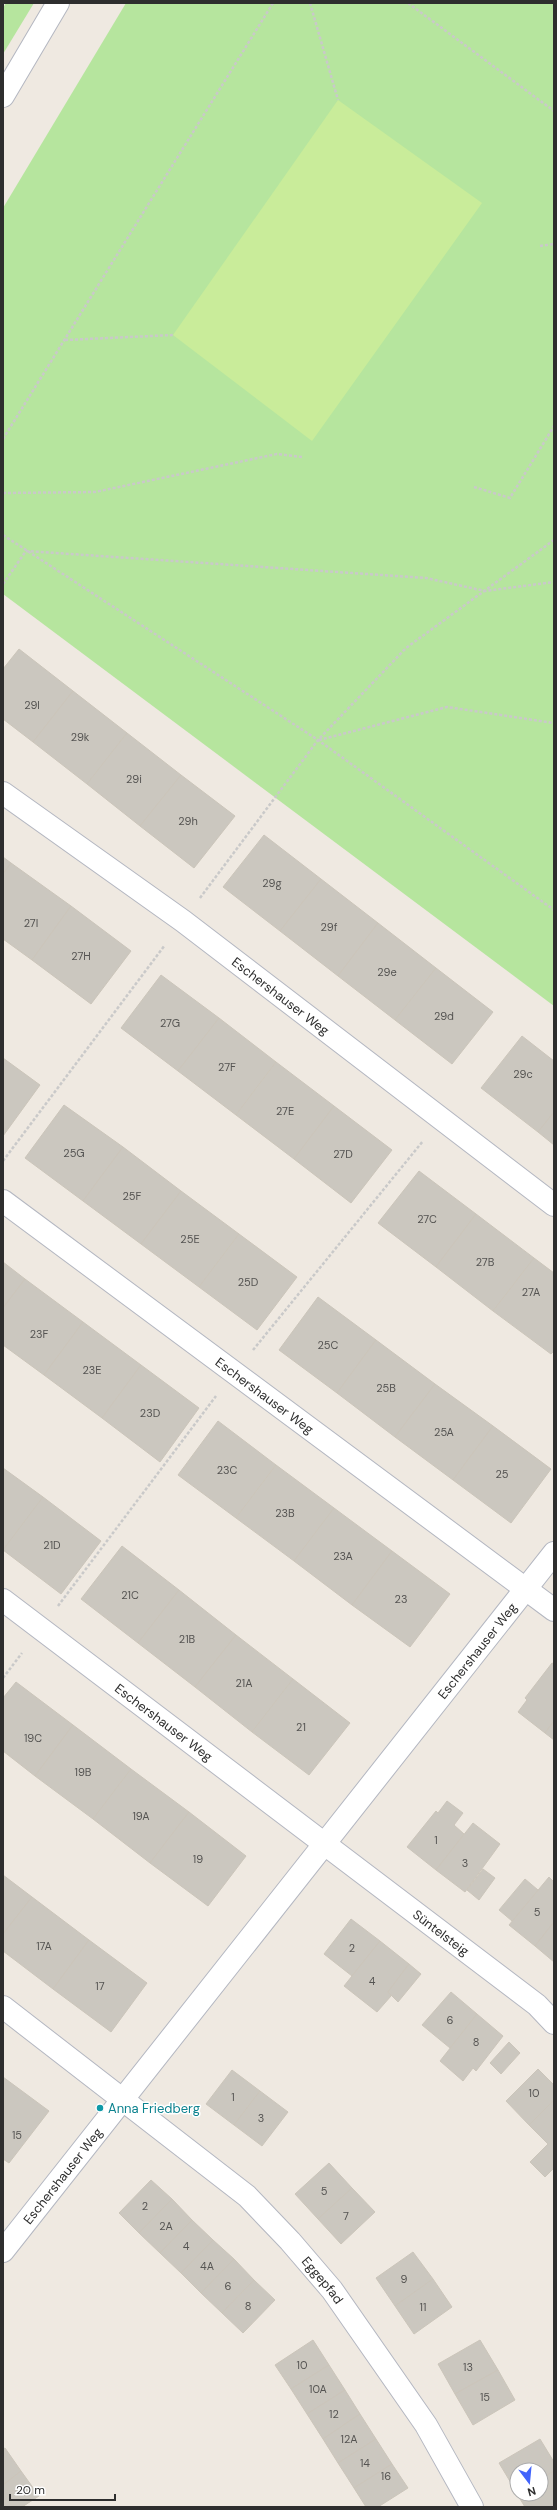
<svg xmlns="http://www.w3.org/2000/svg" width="557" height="2510" viewBox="0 0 557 2510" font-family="'DM Sans',sans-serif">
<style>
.green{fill:#b6e59e}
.pitch{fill:#c9ec9a}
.building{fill:#cbc7bf;stroke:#cbc5ba}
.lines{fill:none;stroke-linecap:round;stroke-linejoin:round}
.minor-casing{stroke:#b4b7c1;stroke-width:24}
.secondary-casing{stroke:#b4b7c1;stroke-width:24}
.path{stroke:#c9c9c9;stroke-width:2.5;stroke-dasharray:3 2;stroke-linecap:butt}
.minor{stroke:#fff;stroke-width:22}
.secondary{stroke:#fff;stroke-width:22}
.culture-dot{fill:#0f9aa8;stroke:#fff;stroke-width:1.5}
.labels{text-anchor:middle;stroke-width:3;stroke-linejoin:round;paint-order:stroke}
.number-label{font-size:11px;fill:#555452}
.street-label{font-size:13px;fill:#2e2e2e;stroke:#fff}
.culture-label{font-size:13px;fill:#0d838f;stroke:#fff;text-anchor:start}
</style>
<rect width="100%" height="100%" fill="#efe9e1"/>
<!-- green -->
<g class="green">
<polygon points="6,3 34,3 3,54 3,8"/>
<polygon points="126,3 554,3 554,1006 3,594 3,208"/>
</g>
<!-- pitch -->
<polygon class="pitch" points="338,100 482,203 312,441 173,335"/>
<!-- building -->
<g class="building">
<polygon points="19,649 73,691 33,742 3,719 3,669"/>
<polygon points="73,691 127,733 87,784 33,742"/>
<polygon points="127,733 181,775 140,826 87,784"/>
<polygon points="181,775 235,816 194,868 140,826"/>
<polygon points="264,835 321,879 280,931 223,887"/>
<polygon points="3,857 11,863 3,874"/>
<polygon points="11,863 71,906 32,960 3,939 3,874"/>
<polygon points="321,879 378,923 338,976 280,931"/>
<polygon points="71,906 131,951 91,1004 32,960"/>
<polygon points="378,923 436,968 395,1020 338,976"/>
<polygon points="436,968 493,1012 452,1064 395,1020"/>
<polygon points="161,975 219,1018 178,1071 121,1028"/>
<polygon points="219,1018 276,1062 236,1115 178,1071"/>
<polygon points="522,1036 554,1061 554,1112 538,1132 481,1088"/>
<polygon points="3,1058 40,1085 3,1136"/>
<polygon points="276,1062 334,1106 294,1159 236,1115"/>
<polygon points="64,1105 123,1147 83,1201 25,1158"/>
<polygon points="334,1106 392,1150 351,1203 294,1159"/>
<polygon points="554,1112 554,1145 538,1132"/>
<polygon points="123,1147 181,1191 141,1244 83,1201"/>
<polygon points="419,1171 476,1214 436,1267 378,1223"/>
<polygon points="181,1191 239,1234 199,1287 141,1244"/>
<polygon points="476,1214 534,1258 493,1311 436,1267"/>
<polygon points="239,1234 297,1277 257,1330 199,1287"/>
<polygon points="534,1258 554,1273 554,1351 551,1354 493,1311"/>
<polygon points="3,1262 25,1279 3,1308"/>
<polygon points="25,1279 83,1322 44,1375 3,1345 3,1308"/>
<polygon points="318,1297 376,1340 337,1393 279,1350"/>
<polygon points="83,1322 141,1365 102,1418 44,1375"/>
<polygon points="376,1340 435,1384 395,1437 337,1393"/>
<polygon points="141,1365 199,1408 160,1462 102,1418"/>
<polygon points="435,1384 493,1426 453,1480 395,1437"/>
<polygon points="218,1421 276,1465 236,1518 178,1475"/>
<polygon points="493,1426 551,1469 511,1523 453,1480"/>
<polygon points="276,1465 334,1508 294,1561 236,1518"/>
<polygon points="3,1468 43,1497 3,1550"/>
<polygon points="43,1497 101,1541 61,1594 3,1550"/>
<polygon points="334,1508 392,1551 352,1605 294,1561"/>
<polygon points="122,1546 179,1590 138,1643 81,1599"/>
<polygon points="392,1551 450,1594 410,1647 352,1605"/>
<polygon points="179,1590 236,1635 195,1687 138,1643"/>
<polygon points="236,1635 293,1679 252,1732 195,1687"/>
<polygon points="552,1663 554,1664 554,1721 545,1733 518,1712 527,1700 525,1698"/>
<polygon points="293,1679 350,1723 309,1775 252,1732"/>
<polygon points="16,1682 73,1725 35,1776 3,1751 3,1698"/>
<polygon points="554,1721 554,1740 545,1733"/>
<polygon points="73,1725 131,1769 93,1819 35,1776"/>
<polygon points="131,1769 189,1812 150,1863 93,1819"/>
<polygon points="447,1801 463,1813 454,1825 464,1834 436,1870 407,1847 436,1811 438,1813"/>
<polygon points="189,1812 246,1856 208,1906 150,1863"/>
<polygon points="473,1823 500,1844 465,1892 436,1870"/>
<polygon points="483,1869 495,1878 479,1900 467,1890"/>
<polygon points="3,1875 32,1897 3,1934"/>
<polygon points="549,1877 554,1882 554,1922 535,1946 509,1925"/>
<polygon points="525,1879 538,1890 512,1921 499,1910"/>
<polygon points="32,1897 89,1940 53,1989 3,1951 3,1934"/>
<polygon points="351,1919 380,1941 352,1976 324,1954"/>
<polygon points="554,1922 554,1962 535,1946"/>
<polygon points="89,1940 147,1983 111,2032 53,1989"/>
<polygon points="380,1941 409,1964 388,1992 391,1996 377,2012 344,1986"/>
<polygon points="409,1964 421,1974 398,2002 388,1992"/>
<polygon points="451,1992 477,2014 450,2048 422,2025"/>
<polygon points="477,2014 503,2036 476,2071 473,2068 463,2081 440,2061"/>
<polygon points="509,2042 520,2053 501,2074 490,2063"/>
<polygon points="538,2069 554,2085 554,2100 529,2125 506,2101"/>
<polygon points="232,2070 260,2091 234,2125 206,2104"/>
<polygon points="3,2077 49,2111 9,2163 3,2159"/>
<polygon points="260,2091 288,2112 262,2146 234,2125"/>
<polygon points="554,2100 554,2168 545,2177 530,2162 548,2144 529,2125"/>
<polygon points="329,2163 352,2188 318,2219 295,2194"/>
<polygon points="151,2180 172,2199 139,2233 119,2213"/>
<polygon points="352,2188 375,2212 341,2244 318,2219"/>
<polygon points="172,2199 192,2220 160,2253 139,2233"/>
<polygon points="192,2220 213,2240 181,2273 160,2253"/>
<polygon points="213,2240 234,2259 201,2293 181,2273"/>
<polygon points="413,2252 433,2279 395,2306 376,2278"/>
<polygon points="234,2259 254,2280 222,2313 201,2293"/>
<polygon points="433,2279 452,2307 414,2334 395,2306"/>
<polygon points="254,2280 275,2300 243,2333 222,2313"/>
<polygon points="313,2340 329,2365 291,2389 275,2365"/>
<polygon points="480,2340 498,2370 455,2394 438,2364"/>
<polygon points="329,2365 345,2390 307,2414 291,2389"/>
<polygon points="498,2370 515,2400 473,2425 455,2394"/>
<polygon points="345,2390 360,2414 323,2439 307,2414"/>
<polygon points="360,2414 376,2439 338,2463 323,2439"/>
<polygon points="376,2439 392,2464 354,2488 338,2463"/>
<polygon points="540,2439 554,2462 554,2471 541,2479 541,2470 517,2470 517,2493 499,2463"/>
<polygon points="5,2448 21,2471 3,2485 3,2449"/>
<polygon points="392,2464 408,2488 378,2507 366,2507 354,2488"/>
<polygon points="21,2471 39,2496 22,2507 3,2507 3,2485"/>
<polygon points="554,2471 554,2507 525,2507 517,2494 541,2494 541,2479"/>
</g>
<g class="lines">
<defs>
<g id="minor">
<path id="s1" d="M3,793l180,128 371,284"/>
<path id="s2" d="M3,1201l551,409"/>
<path id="s3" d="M3,1600l534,405 17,18"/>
<path id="s4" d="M3,2007l244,189 43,45 42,49 94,135 46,82"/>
<path id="s5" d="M3,2251l551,-698"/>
</g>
<polyline id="secondary" points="3,96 58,3"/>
</defs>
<!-- minor casing -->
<use href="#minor" class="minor-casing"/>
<!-- secondary casing -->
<use href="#secondary" class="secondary-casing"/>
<!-- path -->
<g class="path">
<polyline points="310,3 338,100"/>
<polyline points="408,3 554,111"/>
<polyline points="540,246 554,244"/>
<polyline points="65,340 173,335"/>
<polyline points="3,439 273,3"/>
<polyline points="474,487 510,498 554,426"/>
<polyline points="3,493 95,492 277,454 302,457"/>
<polyline points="3,535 318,740 554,910"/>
<polyline points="3,584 26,551 426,578 485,591 554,582"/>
<polyline points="319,740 447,707 554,723"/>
<polyline points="200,898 318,740 406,648 554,540"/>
<polyline points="3,1161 165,945"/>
<polyline points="253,1350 423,1141"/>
<polyline points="58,1606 216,1396"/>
<polyline points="3,1678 22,1653"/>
</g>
<!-- minor -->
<use href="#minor" class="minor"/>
<!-- secondary -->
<use href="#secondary" class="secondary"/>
</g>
<!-- markers -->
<circle class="culture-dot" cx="100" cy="2108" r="4"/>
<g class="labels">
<!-- number labels -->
<g class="number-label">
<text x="32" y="709">29l</text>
<text x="80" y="741">29k</text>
<text x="134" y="783">29i</text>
<text x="188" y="825">29h</text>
<text x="272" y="887">29g</text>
<text x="31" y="927">27I</text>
<text x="329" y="931">29f</text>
<text x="81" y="960">27H</text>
<text x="387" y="976">29e</text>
<text x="444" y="1020">29d</text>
<text x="170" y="1027">27G</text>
<text x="227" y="1071">27F</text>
<text x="523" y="1078">29c</text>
<text x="285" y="1115">27E</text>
<text x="74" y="1157">25G</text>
<text x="343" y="1158">27D</text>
<text x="132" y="1200">25F</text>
<text x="427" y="1223">27C</text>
<text x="190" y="1243">25E</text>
<text x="485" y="1266">27B</text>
<text x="248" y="1286">25D</text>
<text x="531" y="1296">27A</text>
<text x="39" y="1338">23F</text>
<text x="328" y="1349">25C</text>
<text x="92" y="1374">23E</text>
<text x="386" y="1392">25B</text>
<text x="150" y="1417">23D</text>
<text x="444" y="1436">25A</text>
<text x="227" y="1474">23C</text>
<text x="502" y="1478">25</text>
<text x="285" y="1517">23B</text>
<text x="52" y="1549">21D</text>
<text x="343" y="1560">23A</text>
<text x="130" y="1599">21C</text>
<text x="401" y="1603">23</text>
<text x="187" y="1643">21B</text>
<text x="244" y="1687">21A</text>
<text x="301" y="1731">21</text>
<text x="33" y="1742">19C</text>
<text x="83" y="1776">19B</text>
<text x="141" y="1820">19A</text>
<text x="436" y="1844">1</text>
<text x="198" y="1863">19</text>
<text x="465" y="1867">3</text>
<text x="537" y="1916">5</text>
<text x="44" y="1950">17A</text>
<text x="352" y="1952">2</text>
<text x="372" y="1985">4</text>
<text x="100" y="1990">17</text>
<text x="450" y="2024">6</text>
<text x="476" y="2046">8</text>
<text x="534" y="2097">10</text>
<text x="233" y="2101">1</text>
<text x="261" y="2122">3</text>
<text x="17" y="2139">15</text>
<text x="324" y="2195">5</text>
<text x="145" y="2210">2</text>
<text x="346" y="2220">7</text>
<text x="166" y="2230">2A</text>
<text x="186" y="2250">4</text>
<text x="207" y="2270">4A</text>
<text x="404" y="2283">9</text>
<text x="228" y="2290">6</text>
<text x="248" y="2310">8</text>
<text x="423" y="2311">11</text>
<text x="302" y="2369">10</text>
<text x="468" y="2371">13</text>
<text x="318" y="2393">10A</text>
<text x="485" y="2401">15</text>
<text x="334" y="2418">12</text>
<text x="349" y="2443">12A</text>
<text x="365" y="2467">14</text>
<text x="386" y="2480">16</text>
</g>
<!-- street labels -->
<g class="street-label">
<text dy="5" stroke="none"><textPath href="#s1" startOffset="344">Eschershauser Weg</textPath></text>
<text dy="5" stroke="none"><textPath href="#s2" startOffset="326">Eschershauser Weg</textPath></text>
<text dy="5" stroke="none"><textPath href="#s5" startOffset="765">Eschershauser Weg</textPath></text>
<text dy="5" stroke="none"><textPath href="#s3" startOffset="202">Eschershauser Weg</textPath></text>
<text dy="5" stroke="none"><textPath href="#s3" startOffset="550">Süntelsteig</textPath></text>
<text dy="5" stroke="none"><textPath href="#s5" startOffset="96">Eschershauser Weg</textPath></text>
<text dy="5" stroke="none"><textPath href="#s4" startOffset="422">Eggepfad</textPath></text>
</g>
<!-- culture labels -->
<g class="culture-label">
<text x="108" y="2113">Anna Friedberg</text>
</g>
</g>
<!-- border -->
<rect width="557" height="2510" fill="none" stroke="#2e2e2e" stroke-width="8"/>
<!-- north arrow -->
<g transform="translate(529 2482) rotate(164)"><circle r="19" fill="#ffffff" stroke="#ababab"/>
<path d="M0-3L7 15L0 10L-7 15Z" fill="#4264fb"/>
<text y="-6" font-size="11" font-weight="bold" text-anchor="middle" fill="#2e2e2e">N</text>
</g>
<!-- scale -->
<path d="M10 2494v6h105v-6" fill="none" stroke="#2e2e2e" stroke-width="2"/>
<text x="16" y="2494" font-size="12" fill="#2e2e2e" stroke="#ffffff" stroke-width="3" paint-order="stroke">20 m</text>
</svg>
